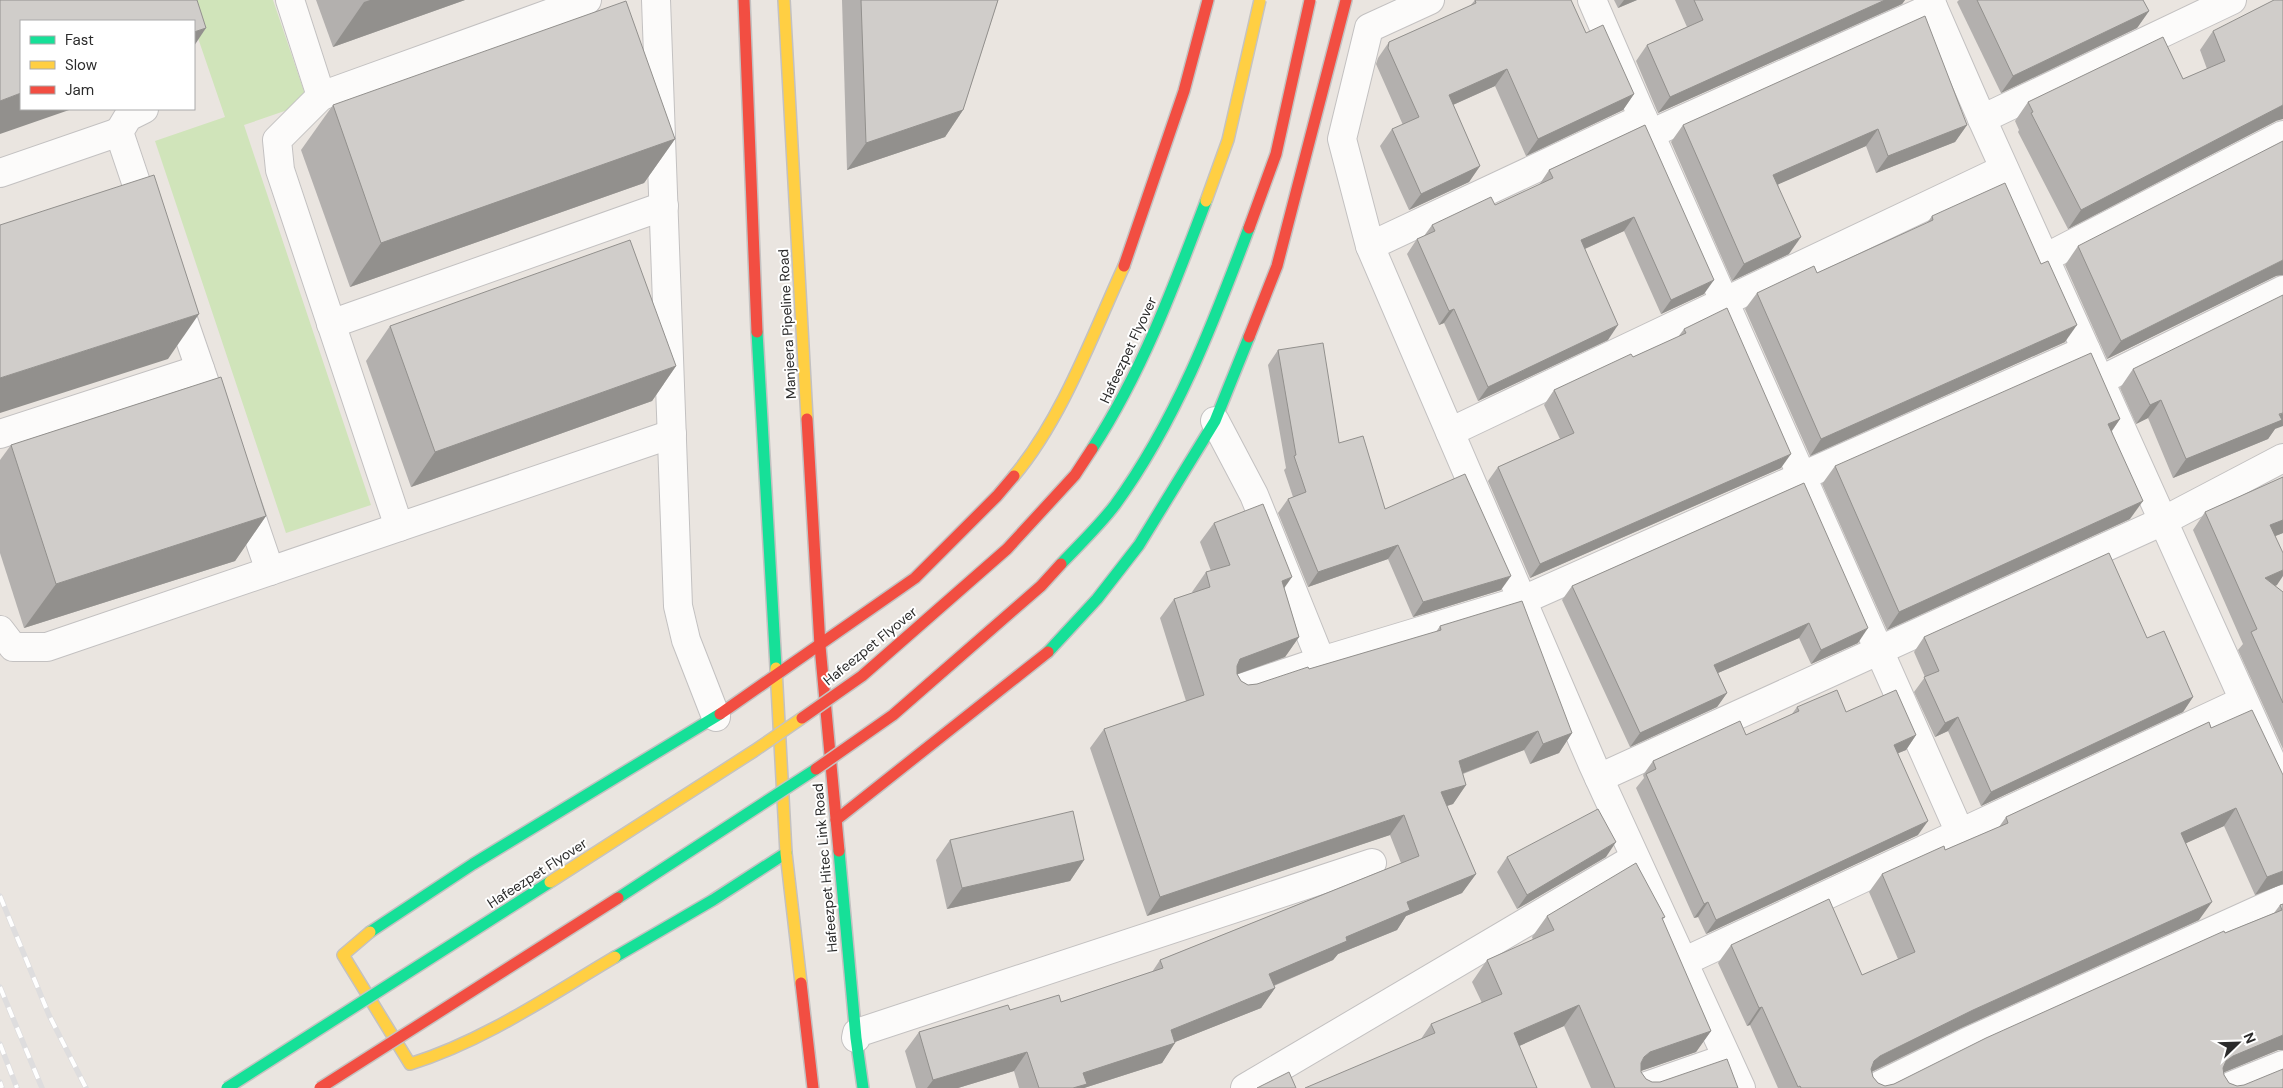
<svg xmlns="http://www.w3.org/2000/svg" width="2283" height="1088" viewBox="0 0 2283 1088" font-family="'DM Sans',sans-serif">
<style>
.park{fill:#d0e4ba}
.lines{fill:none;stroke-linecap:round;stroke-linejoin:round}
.street-casing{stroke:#c3c1c1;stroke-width:30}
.fast-casing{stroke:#c3c1c1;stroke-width:14}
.slow-casing{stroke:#c3c1c1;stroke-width:14}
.jam-casing{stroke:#c3c1c1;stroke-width:14}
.street{stroke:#fcfbfa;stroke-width:28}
.fast{stroke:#16e098;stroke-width:11}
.slow{stroke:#ffcf43;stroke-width:11}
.jam{stroke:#f24e42;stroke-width:11}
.rail-casing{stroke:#deddde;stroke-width:5.5}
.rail{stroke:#fff;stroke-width:4;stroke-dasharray:11;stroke-linecap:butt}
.fast-bridge-casing{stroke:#c5c3c1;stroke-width:14;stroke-linecap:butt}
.slow-bridge-casing{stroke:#c5c3c1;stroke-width:14;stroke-linecap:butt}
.jam-bridge-casing{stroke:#c5c3c1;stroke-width:14;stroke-linecap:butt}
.fast-bridge{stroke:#16e098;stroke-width:11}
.slow-bridge{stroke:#ffcf43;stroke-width:11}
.jam-bridge{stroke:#f24e42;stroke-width:11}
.wall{fill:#b3b0ae}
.shaded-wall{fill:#92908d}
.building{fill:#d0cdca;stroke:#92908d}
.labels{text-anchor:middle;stroke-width:4;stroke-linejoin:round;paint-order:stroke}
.street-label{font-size:14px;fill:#2b2b2b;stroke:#fff}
</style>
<rect width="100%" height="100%" fill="#eae5e0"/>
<!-- park -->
<polygon class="park" points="185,0 273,0 308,103 244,125 371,505 286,533 155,141 225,117"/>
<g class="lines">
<defs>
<g id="street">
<polyline points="290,0 321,96 277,140 280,170 399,527"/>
<polyline points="656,0 678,606 686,640 716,717"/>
<polyline points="1430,0 1369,28 1342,139 1370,246 1593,765 1741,1088"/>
<polyline points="1592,0 1643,118"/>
<polyline points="1930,0 1982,119 2283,787"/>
<polyline points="321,96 587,0"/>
<polyline points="144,109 128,117 119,132 147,215"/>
<polyline points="1982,119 2232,0"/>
<polyline points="1650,134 1933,7"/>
<polyline points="0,173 119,132"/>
<polyline points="1370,246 1643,118 1960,833 1683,962"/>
<polyline points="2045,258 2283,135"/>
<polyline points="175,296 217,418"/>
<polyline points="331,324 664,206"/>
<polyline points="2099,381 2283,290"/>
<polyline points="1215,421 1254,495 1321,661"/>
<polyline points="1450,432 2004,169"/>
<polyline points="0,434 200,369"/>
<polyline points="244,495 270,571"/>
<polyline points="0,630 13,647 47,647 672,434"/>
<polyline points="1238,689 1321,661 1523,600 2086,350"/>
<polyline points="1599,778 2163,521 2283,458"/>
<polyline points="1960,833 2243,701"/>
<polyline points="856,1038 857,1033 1372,863"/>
<polyline points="1245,1088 1635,858"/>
<polyline points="1641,1088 1727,1058"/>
<polyline points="1874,1088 1967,1042 2283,899"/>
<polyline points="2226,1088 2283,1065"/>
</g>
<g id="fast">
<polyline points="757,332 776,668"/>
<polyline points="1048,652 1097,599 1139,545 1215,421 1249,337"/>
<polyline points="839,851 856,1038 863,1088"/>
<polyline points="370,932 473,864 720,714"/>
<polyline points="615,957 713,900 786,853"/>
</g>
<g id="slow">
<polyline points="784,0 807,419"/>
<path d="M1014,476c48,-57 79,-142 110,-210"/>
<polyline points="776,668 786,853 801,983"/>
<path d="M370,932l-27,23 67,109c74,-23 139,-68 205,-107"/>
</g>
<g id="jam">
<polyline points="744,0 757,332"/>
<polyline points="1124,266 1184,91 1208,0"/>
<polyline points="1249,337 1277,266 1346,0"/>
<polyline points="807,419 820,646 839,851"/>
<polyline points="720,714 915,578 997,496 1014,476"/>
<polyline points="836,820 1048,652"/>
<polyline points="801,983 813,1088"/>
</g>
</defs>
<!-- street casing -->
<use href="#street" class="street-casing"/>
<!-- fast casing -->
<use href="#fast" class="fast-casing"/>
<!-- slow casing -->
<use href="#slow" class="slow-casing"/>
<!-- jam casing -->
<use href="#jam" class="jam-casing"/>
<!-- street -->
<use href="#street" class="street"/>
<!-- fast -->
<use href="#fast" class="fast"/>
<!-- slow -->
<use href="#slow" class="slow"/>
<!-- jam -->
<use href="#jam" class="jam"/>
<defs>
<g id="rail">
<polyline points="0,896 49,1015 86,1088"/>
<polyline points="0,987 42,1088"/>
<polyline points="0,1044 17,1088"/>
<polyline points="0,1082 2,1088"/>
</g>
</defs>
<!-- rail casing -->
<use href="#rail" class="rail-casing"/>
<!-- rail -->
<use href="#rail" class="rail"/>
<defs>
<g id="fast-bridge">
<path d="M1092,449c50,-77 82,-163 114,-248"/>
<path d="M1061,564c18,-19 38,-38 54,-59 61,-84 98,-181 134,-277"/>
<polyline points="618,898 816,769"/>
<polyline points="227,1088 550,882"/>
</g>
<g id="slow-bridge">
<polyline points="1206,201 1228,140 1260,0"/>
<polyline points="550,882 754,751 802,718"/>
</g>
<g id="jam-bridge">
<polyline points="1249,228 1276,154 1310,0"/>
<polyline points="802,718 862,676 1007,549 1075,475 1092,449"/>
<polyline points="816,769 893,715 1041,586 1061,564"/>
<polyline points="320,1088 618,898"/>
</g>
</defs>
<!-- fast-bridge casing -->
<use href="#fast-bridge" class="fast-bridge-casing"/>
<!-- slow-bridge casing -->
<use href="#slow-bridge" class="slow-bridge-casing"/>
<!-- jam-bridge casing -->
<use href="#jam-bridge" class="jam-bridge-casing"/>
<!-- fast-bridge -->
<use href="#fast-bridge" class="fast-bridge"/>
<!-- slow-bridge -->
<use href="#slow-bridge" class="slow-bridge"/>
<!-- jam-bridge -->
<use href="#jam-bridge" class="jam-bridge"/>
</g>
<!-- wall -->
<g class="wall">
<polygon points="316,0 465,0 333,47"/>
<polygon points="842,0 998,0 963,110 945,137 847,170"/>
<polygon points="1475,0 1586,33 1634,94 1623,110 1526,156 1495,86 1453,105 1480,166 1469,182 1409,210 1380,146 1392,129 1403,125 1376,64 1378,58 1389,42 1470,6"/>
<polygon points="1614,0 1637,0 1618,8"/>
<polygon points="1675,0 1905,0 1902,4 1658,113 1636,61 1647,45 1687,27"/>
<polygon points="1959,0 2143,0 2149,11 2137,28 2001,93 1957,2"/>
<polygon points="2213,31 2276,121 2068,229 2018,132 2019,130 2015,121 2028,102 2183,79 2207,69 2200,50"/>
<polygon points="333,105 675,139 644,183 350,287 301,150"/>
<polygon points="1645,125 1704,294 1661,314 1624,231 1585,249 1608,340 1478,401 1444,323 1439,325 1407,254 1417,239 1424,236 1432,225 1495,205 1539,185 1549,170"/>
<polygon points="1683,125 1967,125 1955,142 1876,173 1866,146 1778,184 1789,254 1732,281 1671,142"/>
<polygon points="1932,216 2065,342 1810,456 1745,309 1757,293 1817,273 1927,223"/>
<polygon points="2078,246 2276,276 2107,359 2065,265"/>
<polygon points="390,326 676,366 652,401 411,487 366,361"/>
<polygon points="1684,329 1781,468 1530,578 1488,481 1498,467 1560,439 1544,405 1554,390 1633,357 1678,337"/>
<polygon points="1278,350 1339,443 1385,509 1501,590 1413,617 1388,559 1308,587 1278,513 1288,499 1293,497 1284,470 1286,468 1268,365"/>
<polygon points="2133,369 2275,429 2268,439 2173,478 2148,418 2136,424 2120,388"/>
<polygon points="2120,419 2112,431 2130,519 1887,630 1822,484 1835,466"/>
<polygon points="11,445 266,516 235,561 24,628 0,553 0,460"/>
<polygon points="2283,477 2283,533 2275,536 2277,585 2275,586 2283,592 2283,749 2238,650 2243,644 2193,530 2205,512"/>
<polygon points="1804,483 1858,643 1811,664 1799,638 1718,673 1727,693 1717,707 1630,747 1562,600 1572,586"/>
<polygon points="1214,523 1284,588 1299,637 1285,657 1237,674 1241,681 1248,685 1257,684 1309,669 1436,632 1440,626 1572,733 1559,753 1530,764 1524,750 1463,774 1466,785 1453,804 1447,806 1476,874 1462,893 1406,916 1397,930 1338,954 1333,960 1274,986 1275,988 1261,1008 1175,1042 1162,1063 1084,1088 1019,1088 1014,1071 958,1088 916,1088 905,1051 919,1032 1010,1010 1061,1002 1152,972 1160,960 1401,863 1390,835 1147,916 1090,748 1104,729 1186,701 1160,618 1174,599 1193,593 1192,592 1206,572 1211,571 1200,542"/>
<polygon points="1924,637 2147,638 2193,697 2183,712 1981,806 1948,731 1935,737 1914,692 1925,677 1914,652"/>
<polygon points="1797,707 1846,712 1916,735 1906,750 1898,753 1918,835 1706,934 1698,917 1694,918 1636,788 1644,778 1643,775 1653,761 1746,735 1792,714"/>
<polygon points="2209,722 2283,884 2255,895 2224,826 2186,843 2199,920 1961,1028 1872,1072 1873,1077 1878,1083 1885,1086 1894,1084 2225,933 2274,913 2280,905 2283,904 2278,1050 2224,1072 2224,1075 2229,1083 2237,1086 2283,1088 1778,1088 1750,1025 1747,1026 1718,963 1731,945 1862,975 1898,959 1869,892 1882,874 1945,850 1999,827 2006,817"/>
<polygon points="950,840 1084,860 1070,881 947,909 936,860"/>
<polygon points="1507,857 1606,857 1517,909 1497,872"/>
<polygon points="1547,916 1665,917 1662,920 1711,1031 1696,1052 1641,1071 1641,1072 1646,1079 1652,1082 1738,1088 1591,1088 1564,1026 1519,1046 1421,1039 1431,1024 1482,1003 1472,982 1487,960 1533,940 1532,937"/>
</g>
<!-- shaded-wall -->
<g class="shaded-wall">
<polygon points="370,0 465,0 333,47 364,2"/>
<polygon points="1624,0 1637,0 1618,8"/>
<polygon points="1885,0 1905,0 1902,4 1658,113 1670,97"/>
<polygon points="2149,11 2137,28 2001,93 2013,76"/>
<polygon points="206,28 194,46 194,32"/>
<polygon points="1507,69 1495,86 1437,112 1449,95"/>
<polygon points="21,93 21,109 72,109 0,134 0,101"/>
<polygon points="1634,94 1623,110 1526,156 1538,139"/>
<polygon points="2283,105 2283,119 2276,121 2068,229 2081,210"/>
<polygon points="963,110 945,137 847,170 866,143"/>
<polygon points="1967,125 1955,142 1876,173 1888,156"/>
<polygon points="1878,129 1866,146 1761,192 1773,175"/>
<polygon points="675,139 644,183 350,287 381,243"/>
<polygon points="1480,166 1469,182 1409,210 1421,194"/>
<polygon points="1634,217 1624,231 1571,255 1581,240"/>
<polygon points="1801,237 1789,254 1732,281 1744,264"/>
<polygon points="2283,260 2283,275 2276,276 2107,359 2121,341"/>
<polygon points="1714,280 1704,294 1661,314 1671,300"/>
<polygon points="1454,309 1444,323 1439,325 1449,311"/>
<polygon points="199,314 168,359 0,413 0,378"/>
<polygon points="1618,325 1608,340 1478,401 1488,387"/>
<polygon points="2077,325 2065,342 1810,456 1821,439"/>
<polygon points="676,366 652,401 411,487 435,452"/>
<polygon points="2161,400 2148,418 2136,424 2150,405"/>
<polygon points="2283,413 2283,426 2275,429 2268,439 2173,478 2186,459"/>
<polygon points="2120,419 2108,436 2108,424"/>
<polygon points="1791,454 1781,468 1530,578 1540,564"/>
<polygon points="2143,501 2130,519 1887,630 1899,612"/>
<polygon points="266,516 235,561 24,628 56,584"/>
<polygon points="2283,520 2283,533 2258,543 2270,525"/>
<polygon points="1398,545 1388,559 1308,587 1318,572"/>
<polygon points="2283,570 2283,576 2277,585 2252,596 2265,578"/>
<polygon points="1511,576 1501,590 1413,617 1423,602"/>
<polygon points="1292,577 1278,597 1282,581"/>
<polygon points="1809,623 1799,638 1704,679 1714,665"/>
<polygon points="1868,628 1858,643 1811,664 1821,650"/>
<polygon points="1299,637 1285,657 1227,678 1240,659"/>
<polygon points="1727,693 1717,707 1630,747 1640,733"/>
<polygon points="2193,697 2183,712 1981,806 1991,792"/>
<polygon points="1958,717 1948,731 1935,737 1945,723"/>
<polygon points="1538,731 1524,750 1445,780 1459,761"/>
<polygon points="1572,733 1559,753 1530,764 1543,744"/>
<polygon points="1916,735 1906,750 1884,759 1894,745"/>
<polygon points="1466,785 1453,804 1427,812 1441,792"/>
<polygon points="2236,808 2224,826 2169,851 2181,833"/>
<polygon points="1404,815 1390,835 1147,916 1160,897"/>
<polygon points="1928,821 1918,835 1706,934 1716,920"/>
<polygon points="1616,842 1606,857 1517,909 1527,895"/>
<polygon points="1084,860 1070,881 947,909 962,888"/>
<polygon points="2283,871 2283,884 2255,895 2267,877"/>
<polygon points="1476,874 1462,893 1406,916 1397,930 1338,954 1333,960 1256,993 1269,974 1346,937 1407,902"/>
<polygon points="1708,902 1698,917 1694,918 1704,904"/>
<polygon points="2212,902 2199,920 1961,1028 1867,1074 1874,1061 1880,1056 1973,1010"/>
<polygon points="1275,988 1261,1008 1165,1046 1175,1043 1162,1063 1084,1088 1073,1088 1083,1073 1171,1030"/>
<polygon points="1579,1005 1564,1026 1499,1055 1514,1033"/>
<polygon points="1762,1007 1750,1025 1747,1026 1759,1008"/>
<polygon points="1711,1031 1696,1052 1635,1073 1644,1057 1650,1052"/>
<polygon points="2283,1035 2283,1050 2278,1050 2220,1074 2226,1061 2233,1056"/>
<polygon points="1027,1052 1014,1071 958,1088 927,1088 933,1080"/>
</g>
<!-- building -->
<g class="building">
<polygon points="0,0 197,0 206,28 194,32 194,21 21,21 21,93 0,101"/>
<polygon points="861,0 998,0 963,110 866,143"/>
<polygon points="1475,0 1571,0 1586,33 1603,25 1634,94 1538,139 1507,69 1449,95 1480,166 1421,194 1392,129 1419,117 1388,48 1389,42 1476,3"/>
<polygon points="1694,0 1885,0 1670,97 1647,45 1703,20"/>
<polygon points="1977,0 2143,0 2149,11 2013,76"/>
<polygon points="2274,0 2283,0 2283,105 2081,210 2031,113 2033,112 2028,102 2163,37 2183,79 2225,61 2213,31"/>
<polygon points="626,1 675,139 381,243 333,105"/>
<polygon points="1925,16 1967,125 1888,156 1878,129 1773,175 1801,237 1744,264 1683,125"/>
<polygon points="1645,125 1714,280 1671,300 1634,217 1581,240 1618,325 1488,387 1454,309 1449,311 1417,239 1435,231 1432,225 1491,197 1495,205 1553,178 1549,170"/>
<polygon points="2283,141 2283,260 2121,341 2078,246"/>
<polygon points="154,175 199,314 0,378 0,225"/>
<polygon points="2005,183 2041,264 2048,261 2077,325 1821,439 1757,293 1814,266 1817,273 1933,220 1932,216"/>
<polygon points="630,240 676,366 435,452 390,326"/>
<polygon points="2283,295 2283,413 2279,414 2282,420 2186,459 2161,400 2150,405 2133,369"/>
<polygon points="1727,308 1791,454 1540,564 1498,467 1574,433 1554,390 1631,354 1633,357 1686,333 1684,329"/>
<polygon points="1323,343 1339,443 1363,436 1385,509 1465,474 1511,576 1423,602 1398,545 1318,572 1288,499 1306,492 1294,456 1296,455 1278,350"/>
<polygon points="2091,353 2120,419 2108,424 2143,501 1899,612 1835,466"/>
<polygon points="221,377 266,516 56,584 11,445"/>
<polygon points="2283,477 2283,520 2270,525 2283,553 2283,570 2265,578 2283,592 2283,703 2251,632 2257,629 2205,512"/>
<polygon points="1804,483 1868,628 1821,650 1809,623 1714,665 1727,693 1640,733 1572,586"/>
<polygon points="1263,504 1292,577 1282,581 1299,637 1240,659 1237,666 1237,674 1241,681 1248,685 1257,684 1308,667 1309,669 1441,630 1440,626 1522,601 1572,733 1543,744 1538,731 1459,761 1466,785 1441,792 1476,874 1407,902 1410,910 1346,937 1347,941 1269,974 1275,988 1171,1030 1175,1043 1083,1073 1087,1084 1073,1088 1039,1088 1027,1052 933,1080 919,1032 1008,1005 1010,1010 1059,995 1061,1002 1163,968 1160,960 1419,856 1404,815 1160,897 1104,729 1204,695 1174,599 1210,587 1206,572 1230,565 1214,523"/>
<polygon points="2109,553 2147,638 2164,631 2193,697 1991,792 1958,717 1945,723 1924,677 1939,671 1924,637"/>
<polygon points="1837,690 1846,712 1896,690 1916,735 1894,745 1928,821 1716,920 1708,902 1704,904 1646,774 1656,769 1653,761 1740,721 1746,735 1799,711 1797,707"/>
<polygon points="2252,710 2283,775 2283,871 2267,877 2236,808 2181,833 2212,902 1973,1010 1880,1056 1874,1061 1871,1069 1873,1077 1878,1083 1885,1086 1894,1084 1986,1038 2224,931 2225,933 2282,910 2280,905 2283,904 2283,1035 2233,1056 2226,1061 2223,1068 2224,1075 2229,1083 2237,1086 2244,1085 2283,1069 2283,1088 1801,1088 1800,1086 1798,1087 1762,1007 1759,1008 1731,945 1829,899 1862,975 1915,952 1882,874 1944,846 1945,850 2008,823 2006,817 2209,722 2211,728"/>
<polygon points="1598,809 1616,842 1527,895 1507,857"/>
<polygon points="1073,811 1084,860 962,888 950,840"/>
<polygon points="1636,863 1665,917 1662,918 1711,1031 1650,1052 1644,1057 1641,1063 1641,1072 1646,1079 1652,1082 1660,1082 1727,1059 1738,1088 1615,1088 1579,1005 1514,1033 1537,1088 1305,1088 1435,1033 1431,1024 1502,994 1487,960 1554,930 1547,916"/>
<polygon points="1289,1072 1296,1088 1257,1088"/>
</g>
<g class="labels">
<!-- street labels -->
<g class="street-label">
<text transform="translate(787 324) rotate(-93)" y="5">Manjeera Pipeline Road</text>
<text transform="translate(1128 350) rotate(-65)" y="5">Hafeezpet Flyover</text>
<text transform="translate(870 646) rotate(-39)" y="5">Hafeezpet Flyover</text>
<text transform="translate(825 868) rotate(-95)" y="5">Hafeezpet Hitec Link Road</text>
<text transform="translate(537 873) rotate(-33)" y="5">Hafeezpet Flyover</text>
</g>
</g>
<!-- legend -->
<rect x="20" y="20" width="175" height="90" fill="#ffffff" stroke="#aaaaaa"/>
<rect x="30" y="36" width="25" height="8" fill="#16e098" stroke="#aaaaaa"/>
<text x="65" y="45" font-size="15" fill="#2b2b2b">Fast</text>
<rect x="30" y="61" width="25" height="8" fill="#ffcf43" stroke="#aaaaaa"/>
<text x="65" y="70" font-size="15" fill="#2b2b2b">Slow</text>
<rect x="30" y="86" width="25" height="8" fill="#f24e42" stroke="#aaaaaa"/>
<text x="65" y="95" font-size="15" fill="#2b2b2b">Jam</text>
<!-- north arrow -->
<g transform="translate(2238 1043) rotate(67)" stroke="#ffffff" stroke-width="4" paint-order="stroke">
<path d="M0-4L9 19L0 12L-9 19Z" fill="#2b2b2b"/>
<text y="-8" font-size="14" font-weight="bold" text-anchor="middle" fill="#2b2b2b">N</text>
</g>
</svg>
